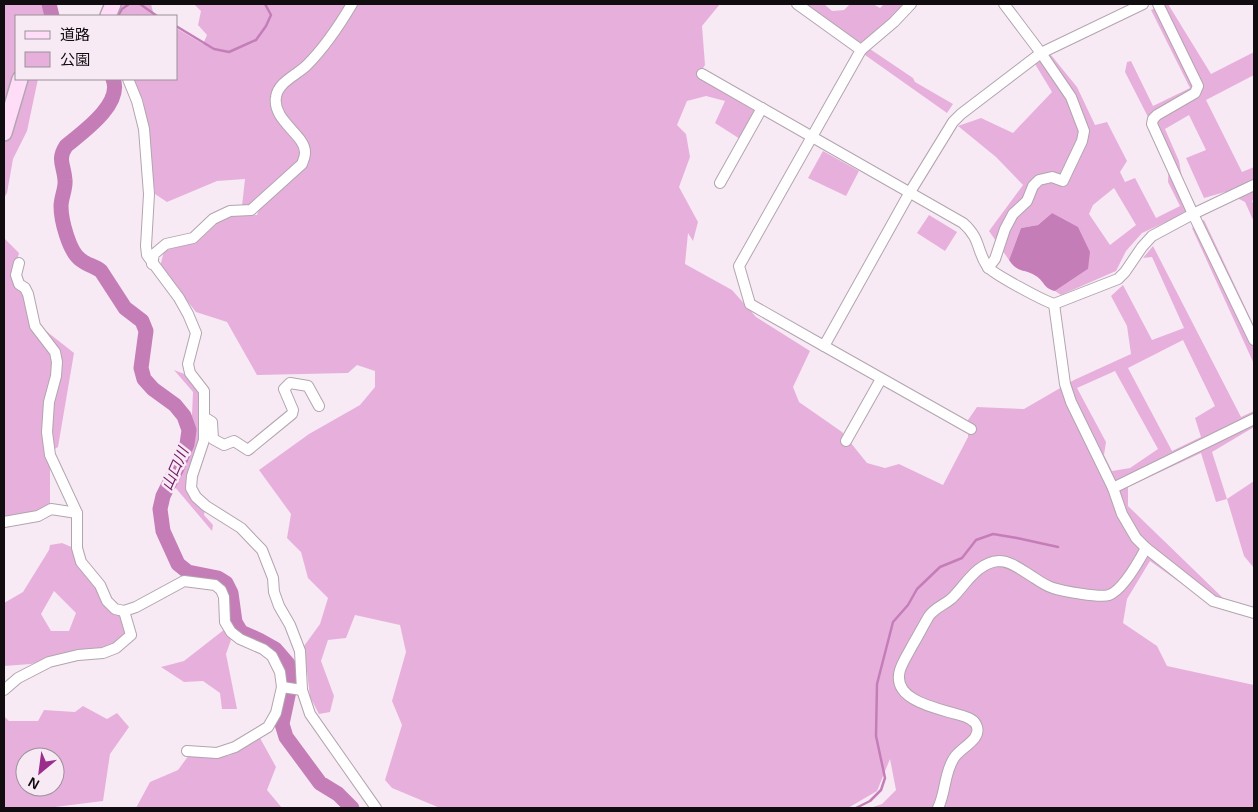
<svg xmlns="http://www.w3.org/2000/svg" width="1258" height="812" viewBox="0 0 1258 812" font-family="Arial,'Noto Sans JP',sans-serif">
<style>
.green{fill:#e7b0dc;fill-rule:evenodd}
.water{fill:#c57db8}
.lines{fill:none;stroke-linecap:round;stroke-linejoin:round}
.stream{stroke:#c57db8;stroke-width:2.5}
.river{stroke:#c57db8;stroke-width:15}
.street-casing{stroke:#b1a5ae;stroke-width:12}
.secondary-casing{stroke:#b1a5ae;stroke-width:18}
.street{stroke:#fff;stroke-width:10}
.secondary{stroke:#ffddf9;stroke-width:15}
.labels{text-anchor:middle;stroke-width:5;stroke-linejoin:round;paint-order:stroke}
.water-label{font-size:15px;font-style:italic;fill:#6f1864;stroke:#f8eaf4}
</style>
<rect width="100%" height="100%" fill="#f8eaf4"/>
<!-- green -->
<g class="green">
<polygon points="4,4 45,4 47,16 16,16 16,79 38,79 27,131 13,159 7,193 4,198"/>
<polygon points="121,4 151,4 154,16 119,16"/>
<path d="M194,4h526l-18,22 3,39 -7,11 58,33 -16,30 -25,-16 10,-22 -19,-5 -19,5 -10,24 9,9 4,23 -11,30 19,35 -5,19 -5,-8 -3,31 47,26 24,27 54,34 -17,36 6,15 43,30 25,31 18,5 14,-4 44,21 25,-48v-17l9,-13 47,2 50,-29 57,-26 -4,-28 -16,-30 12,-11 29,55 32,-12 -32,-71 -9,1 10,-12 88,171 13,-6v16l-42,25 15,47 27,-18v87l-10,-12 -17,-57 -11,3 -15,-49 -73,34v19l96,93 -11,7 -63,-45 -23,38 -4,24 34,23 10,20 87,19v123h-384l12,-4 14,-14 -6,-31 -13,32 -29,17h-408l-48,-20 -7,-8 17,-55 -10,-24 14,-49 -6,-27 -45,-10 -9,23 -18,2 -7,21 13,35 -4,16 -11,2 -9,-17 -6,-51 16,-22 8,-26 -20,-20 -7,-26 -14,-14 4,-24 -32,-44 50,-36 51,-29 15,-18v-16l-18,-6 -9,8 -91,2 -30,-53 -31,-10 -36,-45 4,-16 31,-10 30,-25 32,-1 3,-9h-18l3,-27 -28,2 -50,21 -12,-8 -12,-94 -12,-21h45v-51l27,16 4,-9 -9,-10 3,-14zM1183,340l32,66 -20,12 6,19 -29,14 -44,-83zM1115,371l43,78 -28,19 -18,3 -8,-16 2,-13 -29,-54z"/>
<polygon points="801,4 824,4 832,11 844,10 850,4 873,4 880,8 884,4 906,4 869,39 870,49 913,78 915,82 953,104 947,113 865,55 861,46"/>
<path d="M1164,4h4l43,70 43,-22v23l-48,25 36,72 12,-5v32l-2,2 2,4v17l-9,-20 -20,-10 -21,6 -18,-40 20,-8 -17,-35 -24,14 14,32 9,51 -46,21 -16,18 -10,20 -55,24 -6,-4 33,-22 -36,-56 -14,12 -17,3 -12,32 -20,-29 34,-46 -27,-28 -38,-31 23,-8 32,15 39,-41 -17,-28 16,-9 26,32 18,38 12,-3 20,39 -7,11 5,10 10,-4 21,40 24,-12 -12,-24 1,-24 -44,-86 2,-10 4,-1 22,45 37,-18 -39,-78zM1114,188l22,37 -26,20 -21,-31 4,-9z"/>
<polygon points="823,151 859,171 846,196 808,178"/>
<polygon points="929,215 957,232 945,251 917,233"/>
<polygon points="1204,220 1254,326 1254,364 1192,228"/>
<polygon points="4,222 5,239 19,253 12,280 25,291 52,356 52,372 42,426 50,466 50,504 35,514 4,518"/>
<polygon points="41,327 74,353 58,447 53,450 51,412 59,376"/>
<polygon points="174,370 187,375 201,392 200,443 187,480 190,495 205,510 204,515 213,525 212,531 174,486 191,442 192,427 187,416 192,415 193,392"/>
<path d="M62,543l12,5 46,66 8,20 -18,14 -34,3 -45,13 -27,2v-63l19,-11 26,-42 1,-5zM54,591l22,22 -7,18h-18l-10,-17z"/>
<polygon points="225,629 231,640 226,654 237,709 222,709 220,693 203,681 184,682 161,667 184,661"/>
<path d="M83,706l24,13 10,-6 12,14 -19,27 -7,47 -56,7h-43v-92l5,5h29l6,-11 31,2zM25,757h30v30h-30z"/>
<polygon points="260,738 276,767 267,790 282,808 136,808 150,782 178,770 189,755 228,756"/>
</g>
<!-- water -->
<path class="water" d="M1052,213l26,14 12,25 -2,17 -33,22c-12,-3 -10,-9 -19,-15 -11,-8 -18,-2 -27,-16l12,-32 17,-3z"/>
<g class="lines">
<!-- stream -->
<g class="stream">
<polyline points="140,4 157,16"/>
<polyline points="118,16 122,9 129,4"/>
<polyline points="176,26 214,49 229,52 256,40 266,26 271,15 265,4"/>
<polyline points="856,808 870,801 881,790 885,778 876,736 877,684 893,622 908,605 917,589 940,567 962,558 976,540 993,534 1017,538 1058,547"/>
</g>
<!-- river -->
<g class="river">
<polyline points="49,4 52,16"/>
<path d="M113,79c10,25 -30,53 -47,67 -9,14 -2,19 -1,34 1,8 -4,18 -4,26 0,14 8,46 20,54 6,5 14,6 20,11l24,37 17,13 4,10 -5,37 3,11 9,10 22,16 9,11 5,14 -2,14 -11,26 -13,26 -3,13 3,22 15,33 10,8 30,6 8,5 5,10 4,29 6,10 18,8 16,9 13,15 1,27 -7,33 4,13 34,46 18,11 14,14"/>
</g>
<defs>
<g id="street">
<polyline points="797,4 861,50"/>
<polyline points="911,4 894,22 861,50 739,266 750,304 824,346 910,192 953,122 961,114 1041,53 1143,4"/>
<polyline points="1158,4 1198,86 1195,93 1157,115 1153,119 1152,124 1193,214 1254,340"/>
<path d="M702,74l261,149c18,16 13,26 24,43 4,7 57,35 67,38l64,-25 7,-7 17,-25 10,-11 41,-22 61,-29"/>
<polyline points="128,79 137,101 144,129 149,194 146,246 147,255 179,298 188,314 196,333 188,364 190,373 204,391 204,440 192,476 191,488 196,497 206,506 241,528 262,550 273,578 274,592 279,606 290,625 300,651 302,690 310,714 376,808"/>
<polyline points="720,183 762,108"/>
<polyline points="19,263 16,275 19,284 25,288 28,294 35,326 55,352 57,362 56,376 49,402 47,432 50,455 77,513 77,548 81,562 100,585 107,601 115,609 124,611 136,607 184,581 215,585 221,590 224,597 225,622 231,632 240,639 263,649 272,656 280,672 282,687 276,713 268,727 235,747 217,753 187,751"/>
<path d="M152,264l2,-10 12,-10 27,-6 20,-19 17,-8 21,-1 51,-46c1,-3 3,-7 3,-11 1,-18 -33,-32 -29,-56 2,-15 21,-22 31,-32 18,-18 32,-39 45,-61"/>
<polyline points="988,268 995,259 1005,229 1013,214 1027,201 1033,186 1039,180 1052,177 1063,181 1082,141 1084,131 1071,97 1041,53 1004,4"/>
<polyline points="1054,304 1065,384 1071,402 1113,488 1122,514 1136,538 1146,548 1213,601 1254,613"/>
<polyline points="824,346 971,429"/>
<polyline points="204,417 212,422 213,439 224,445 234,441 248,450 292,414 293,410 284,389 290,383 308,386 319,406"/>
<polyline points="846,441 881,379"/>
<polyline points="1113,488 1254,419"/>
<polyline points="4,522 38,516 51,509 77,513"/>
<polyline points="282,687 302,690"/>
<polyline points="4,690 18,678 49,662 78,655 103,653 116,648 131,635 124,611"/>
<path d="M938,808c8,-16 6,-35 16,-50 6,-10 27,-18 23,-31 -2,-9 -14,-11 -21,-13 -20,-6 -65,-14 -56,-44 3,-9 8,-16 12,-24 6,-10 11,-20 17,-30 7,-10 19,-12 26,-21 12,-13 24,-33 44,-34 12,0 24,10 34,16 6,4 13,9 20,11 9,3 47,10 56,7 14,-5 30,-34 37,-47"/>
</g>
<g id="secondary">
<polyline points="108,16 113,4"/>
<polyline points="4,133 20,79"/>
</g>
</defs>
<!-- street casing -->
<use href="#street" class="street-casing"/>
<!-- secondary casing -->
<use href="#secondary" class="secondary-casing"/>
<!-- street -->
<use href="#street" class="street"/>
<!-- secondary -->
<use href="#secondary" class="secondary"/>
</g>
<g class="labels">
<!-- water labels -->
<g class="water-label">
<text transform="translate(175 469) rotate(-66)" y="5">山口川</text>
</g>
</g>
<!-- border -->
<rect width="1258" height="812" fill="none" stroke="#100c0f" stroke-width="10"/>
<!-- legend -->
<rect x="15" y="15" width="162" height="65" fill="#f8eaf4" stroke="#9b9198"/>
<rect x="25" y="31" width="25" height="8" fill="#ffddf9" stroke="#9b9198"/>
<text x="60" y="40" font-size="15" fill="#100c0f">道路</text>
<rect x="25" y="52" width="25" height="15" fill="#e7b0dc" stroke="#9b9198"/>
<text x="60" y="65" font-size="15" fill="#100c0f">公園</text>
<!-- north arrow -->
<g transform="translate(40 772) rotate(209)"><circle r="24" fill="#f8eaf4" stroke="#9b9198"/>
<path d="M0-4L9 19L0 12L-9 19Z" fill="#9b2d8d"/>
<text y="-8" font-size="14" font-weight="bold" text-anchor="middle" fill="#100c0f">N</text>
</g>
</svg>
